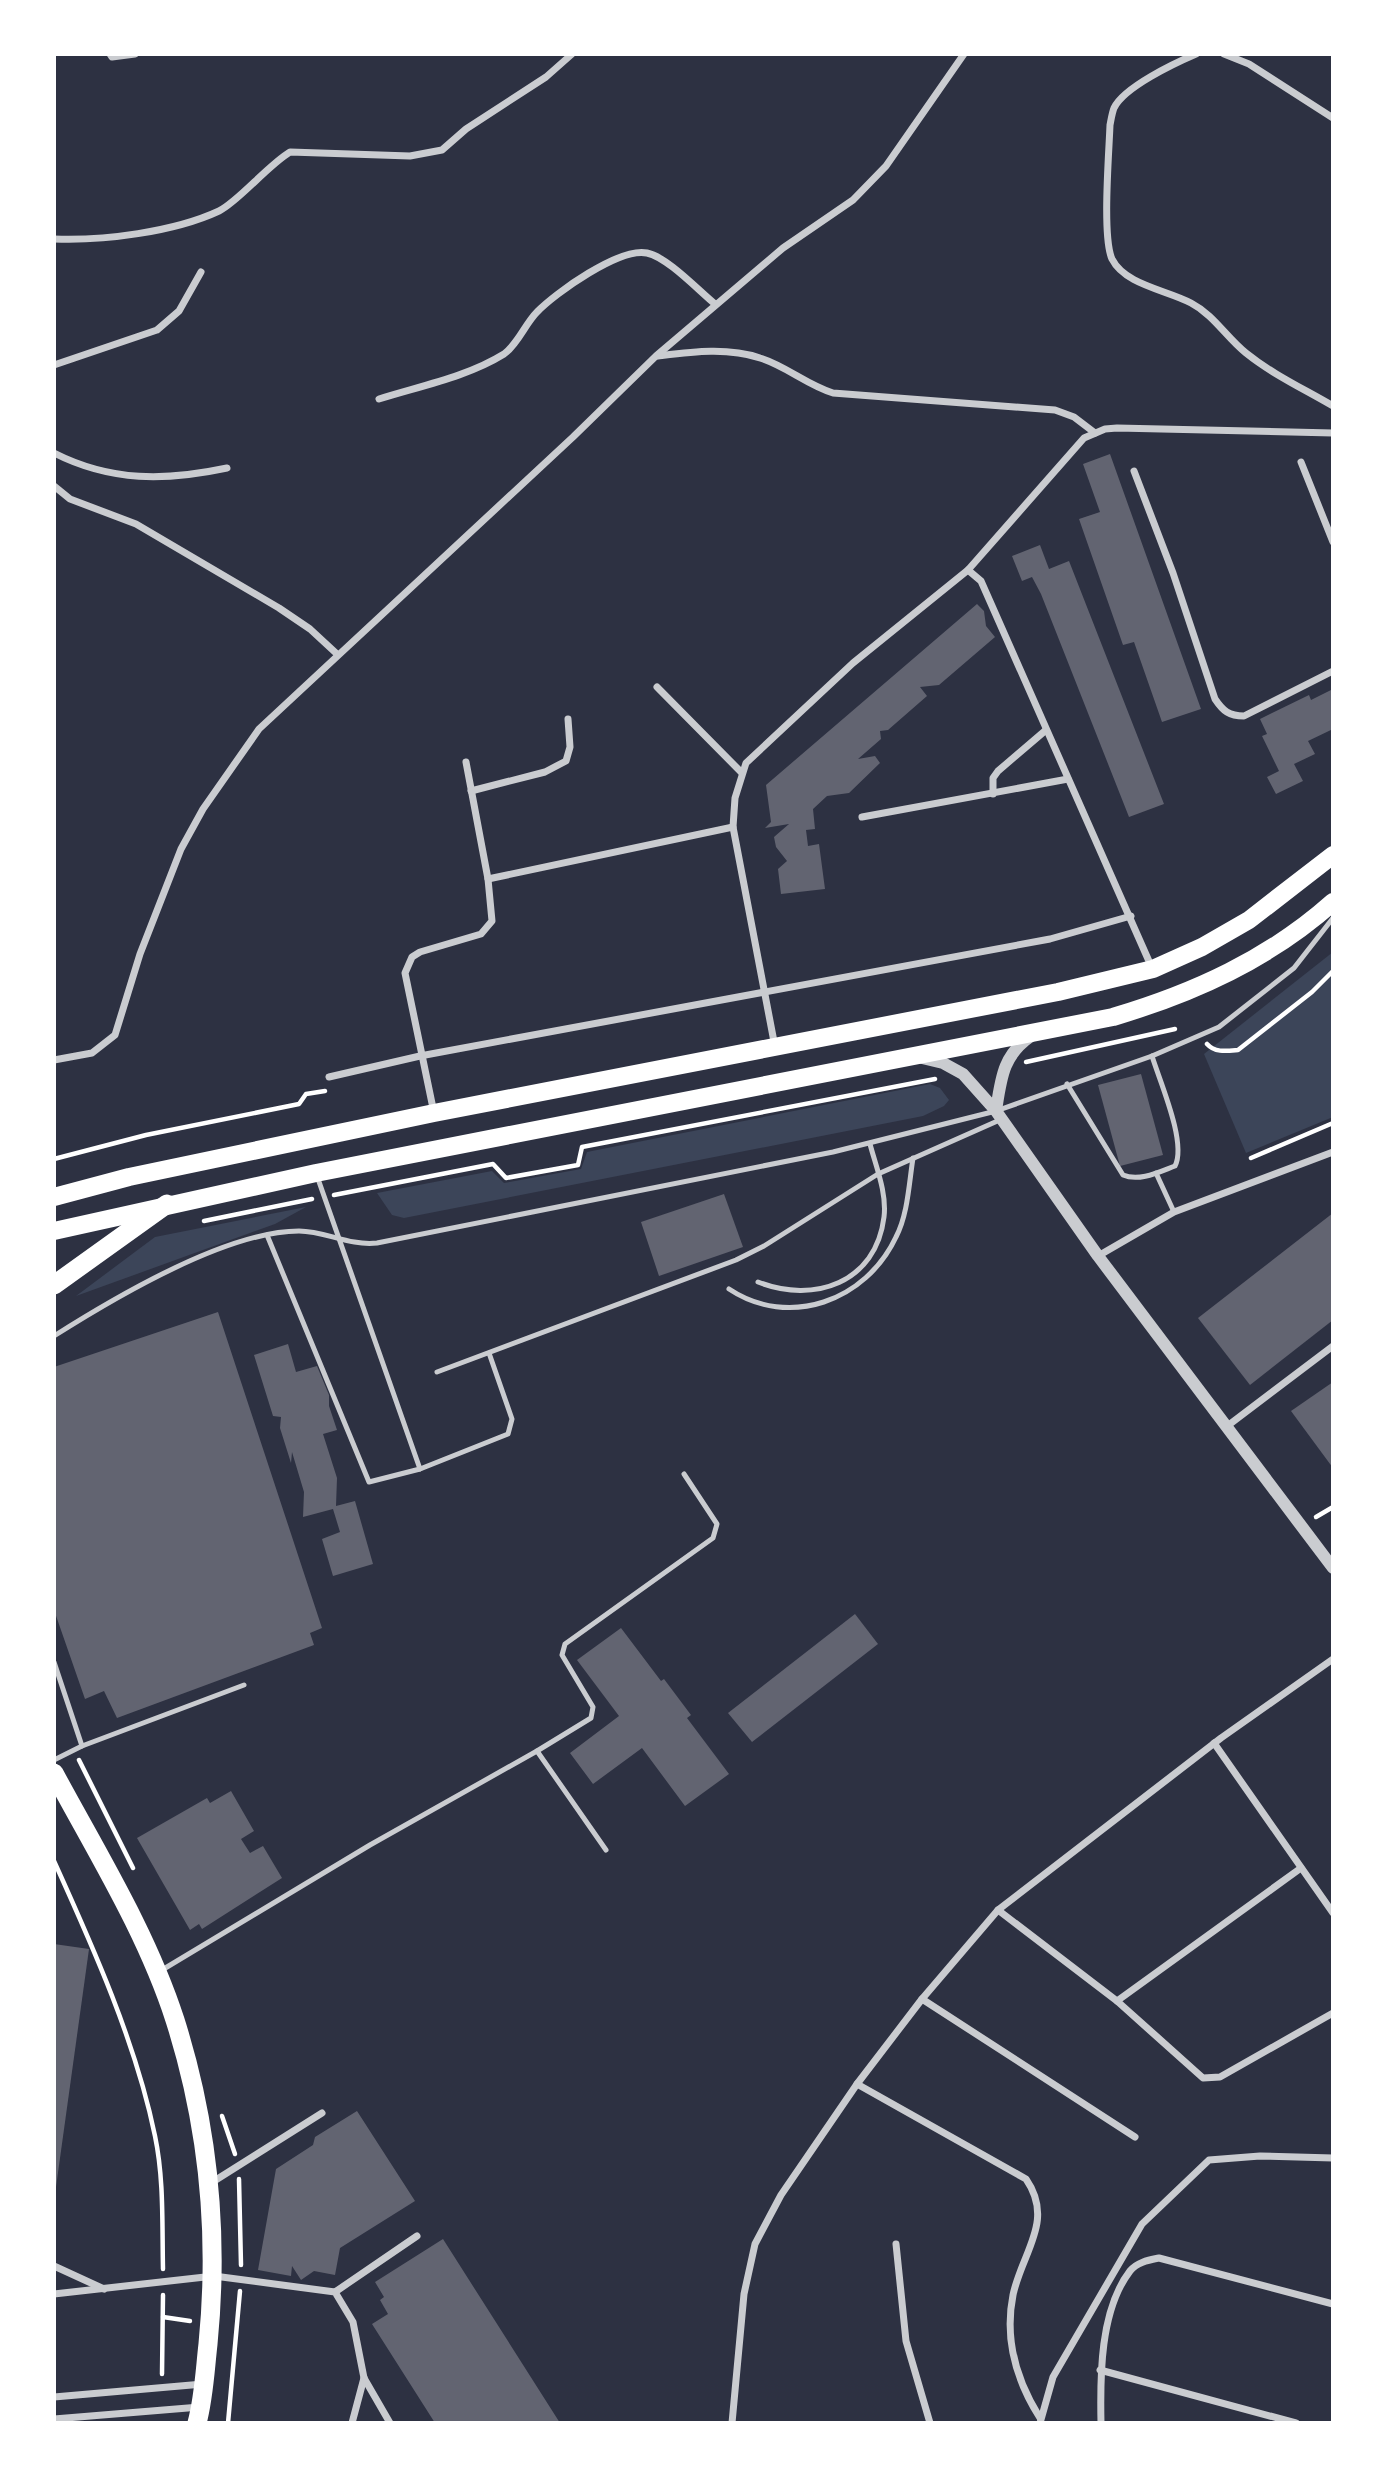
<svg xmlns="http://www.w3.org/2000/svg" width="1387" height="2477" viewBox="0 0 1387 2477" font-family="'Source Sans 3',sans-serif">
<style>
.green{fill:#3c4559}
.building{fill:#626471}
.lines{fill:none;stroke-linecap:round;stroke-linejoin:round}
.path{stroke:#fff;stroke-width:4.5}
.service{stroke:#caccd0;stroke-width:5}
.minor{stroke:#caccd0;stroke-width:7}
.tertiary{stroke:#caccd0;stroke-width:12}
.primary{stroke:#fff;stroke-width:18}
.trunk{stroke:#fff;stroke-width:19}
</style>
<rect width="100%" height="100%" fill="#2d3142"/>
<!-- green -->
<g class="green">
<polygon points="1333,952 1333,1117 1246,1153 1204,1054"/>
<polygon points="930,1084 940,1088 949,1100 944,1106 923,1116 404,1218 392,1215 377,1193 492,1171 504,1183 581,1169 587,1152"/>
<polygon points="306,1207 275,1224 76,1296 155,1237"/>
</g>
<!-- building -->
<g class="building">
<polygon points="1110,454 1201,709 1162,722 1134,642 1123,645 1079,519 1100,512 1083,464"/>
<polygon points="1040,545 1049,569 1069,561 1164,804 1129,817 1041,594 1032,577 1022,581 1012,556"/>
<polygon points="977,604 984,611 986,626 995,637 939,685 920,687 927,696 888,730 880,731 881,739 858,759 875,756 880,763 849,793 827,796 813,809 815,829 806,830 808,846 819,844 825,889 781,894 778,869 787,861 776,847 774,837 789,824 765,828 771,822 766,785"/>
<polygon points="1333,689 1333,729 1308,741 1315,754 1294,764 1303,781 1276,794 1267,777 1279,771 1262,736 1267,734 1260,719 1309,695 1311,700"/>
<polygon points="1141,1074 1163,1155 1120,1166 1098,1085"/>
<polygon points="724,1194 743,1247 659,1276 641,1222"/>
<polygon points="1333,1213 1333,1320 1250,1385 1198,1318"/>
<polygon points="218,1312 322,1628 310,1633 314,1645 117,1718 104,1691 85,1699 54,1610 54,1367"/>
<polygon points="288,1344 296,1372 317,1366 329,1395 329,1406 337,1430 323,1434 337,1478 336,1506 355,1501 373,1564 333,1576 322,1539 340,1532 333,1509 303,1517 304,1492 292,1452 291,1463 280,1428 281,1417 273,1416 254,1355"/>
<polygon points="1333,1382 1333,1468 1291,1411"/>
<polygon points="855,1614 878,1644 752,1742 728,1713"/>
<polygon points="621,1628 661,1681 664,1679 691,1715 687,1718 729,1774 685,1806 642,1748 593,1784 570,1753 619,1716 577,1660"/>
<polygon points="231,1791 254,1831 241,1839 250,1853 263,1846 282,1878 202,1929 199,1924 190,1930 137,1838 207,1798 210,1803"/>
<polygon points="54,1944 89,1949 56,2187 54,2187"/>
<polygon points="357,2111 415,2201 340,2248 335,2275 314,2271 301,2280 292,2266 291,2276 258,2270 276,2169 313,2145 315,2137"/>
<polygon points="443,2239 560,2423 435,2423 372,2324 388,2314 380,2300 384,2297 375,2282"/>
</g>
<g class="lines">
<!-- path -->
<g class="path">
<path d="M1207,1044c8,9 20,7 31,6l74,-58 21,-21"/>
<polyline points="1026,1062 1175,1029"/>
<polyline points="1251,1158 1333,1123"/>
<polyline points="54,1159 146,1135 299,1104 306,1094 325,1091"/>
<polyline points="334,1195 493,1164 506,1178 578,1165 582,1147 935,1079"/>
<polyline points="204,1221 312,1199"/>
<polyline points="1316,1517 1333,1507"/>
<polyline points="79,1760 133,1868"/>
<path d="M54,1861c39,86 82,182 101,275 9,43 7,88 8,133"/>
<polyline points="222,2116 235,2154"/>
<polyline points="239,2179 241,2265"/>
<polyline points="163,2317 190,2321"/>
<polyline points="162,2374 163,2295"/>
<polyline points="228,2423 240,2291"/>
</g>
<!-- service -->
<g class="service">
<path d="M1067,1084l56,91c16,7 36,-3 52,-9 12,-23 -15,-84 -23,-110"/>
<polyline points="1156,1173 1174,1212"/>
<polyline points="317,1176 420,1469"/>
<polyline points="267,1235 369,1482 420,1469 508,1434 512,1419 489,1353"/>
<path d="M758,1282c56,22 118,1 126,-65 3,-24 -8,-50 -14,-73"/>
<path d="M729,1289c60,40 137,12 167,-52 12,-23 13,-54 17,-79"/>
<path d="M54,1336c60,-38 173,-105 245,-105 27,0 49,15 78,12l456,-91 163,-41 156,-55 67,-29 75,-59 39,-50"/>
<polyline points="437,1372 736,1260 764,1246 878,1174 1002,1119"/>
<polyline points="54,1662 82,1746"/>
<polyline points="537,1751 591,1718 593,1707 562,1655 565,1644 713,1538 717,1524 684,1474"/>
<polyline points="54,1760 82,1746 244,1685"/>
<polyline points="162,1970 370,1845 537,1751 606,1850"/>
</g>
<!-- minor -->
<g class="minor">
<polyline points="110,54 112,57 135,54"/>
<path d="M1196,54c-21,9 -72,33 -82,54 -2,5 -3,12 -4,17 -1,28 -8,112 2,134 13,26 55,31 79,44 23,12 35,34 55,50 26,21 58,36 87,53"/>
<polyline points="1224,54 1249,64 1333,118"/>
<path d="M54,239c49,2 120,-7 165,-28 19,-9 48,-45 71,-59l120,4 32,-6 24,-21 80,-52 26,-23"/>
<path d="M658,356c33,-4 69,-9 102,2 26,8 47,27 73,35l222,17 19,7 21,16"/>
<polyline points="54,365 157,330 179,311 201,272"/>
<path d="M379,399c41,-13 88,-22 125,-45 14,-10 21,-30 33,-42 18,-19 83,-65 110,-59 20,4 51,37 68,51"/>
<path d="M54,453c57,29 112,28 173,15"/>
<polyline points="1301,462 1333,542"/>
<path d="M1134,471l39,102 42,126c8,12 14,17 29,17l89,-45"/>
<polyline points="54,486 70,499 136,524 279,608 310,629 337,654"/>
<polyline points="968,570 981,581 1152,968"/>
<polyline points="657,687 741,772"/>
<polyline points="471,791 545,772 566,761 570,747 568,719"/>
<polyline points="993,794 993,778 998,771 1046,730"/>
<polyline points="862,817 1068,779"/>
<polyline points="488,879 733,827"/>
<polyline points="775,1047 733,827 735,798 746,763 853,663 968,570 1084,438 1105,429 1117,428 1333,433"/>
<polyline points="54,1060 92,1053 115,1035 140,954 181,849 203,809 259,729 573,437 656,356 783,248 853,200 886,166 964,54"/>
<polyline points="329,1077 420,1056 1050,939 1131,916"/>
<polyline points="434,1113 405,973 412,957 420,952 481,934 492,921 488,879 466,762"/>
<polyline points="1098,1256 1174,1212 1333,1152"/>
<polyline points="1226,1427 1333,1346"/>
<polyline points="1214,1743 1333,1913"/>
<polyline points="998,1910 1117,2001 1203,2078 1220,2077 1333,2013"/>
<polyline points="922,1999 1135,2137"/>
<polyline points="1117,2001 1301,1868"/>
<path d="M857,2084l169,95c29,42 -4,73 -13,116 -9,45 3,85 27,123"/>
<polyline points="211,2183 322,2113"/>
<polyline points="896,2244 906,2341 930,2423"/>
<polyline points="54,2266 104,2289"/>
<polyline points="335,2292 417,2236"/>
<polyline points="54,2294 214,2276 335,2292 353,2322 364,2378 390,2423"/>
<polyline points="1100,2370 1296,2423"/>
<polyline points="54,2397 203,2384"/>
<polyline points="54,2419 200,2407"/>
<polyline points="352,2423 364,2378"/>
<polyline points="732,2423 744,2294 755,2244 781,2195 857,2084 922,1999 998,1910 1221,1738 1333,1659"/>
<polyline points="1040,2423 1053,2377 1142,2224 1209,2160 1260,2156 1333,2158"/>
<path d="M1101,2423c-1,-47 -1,-113 29,-152 7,-9 19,-11 29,-13l174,46"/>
</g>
<!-- tertiary -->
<g class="tertiary">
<polyline points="918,1057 943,1063 963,1074 996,1111 1098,1256 1333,1568"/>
<path d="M996,1111c5,-33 7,-56 35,-75"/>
</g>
<!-- primary -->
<g class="primary">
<polyline points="54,1197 129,1177 434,1113 1058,992 1153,969 1202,947 1249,920 1333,855"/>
<path d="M54,1231l262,-58 797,-156c81,-24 156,-58 220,-115"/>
</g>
<!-- trunk -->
<g class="trunk">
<polyline points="54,1285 167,1204"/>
<path d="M54,1773c43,80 93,160 121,247 34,107 44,213 33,324 -3,26 -4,53 -11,79"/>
</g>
</g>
<!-- border -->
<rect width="1387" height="2477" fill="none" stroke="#ffffff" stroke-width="112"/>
</svg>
